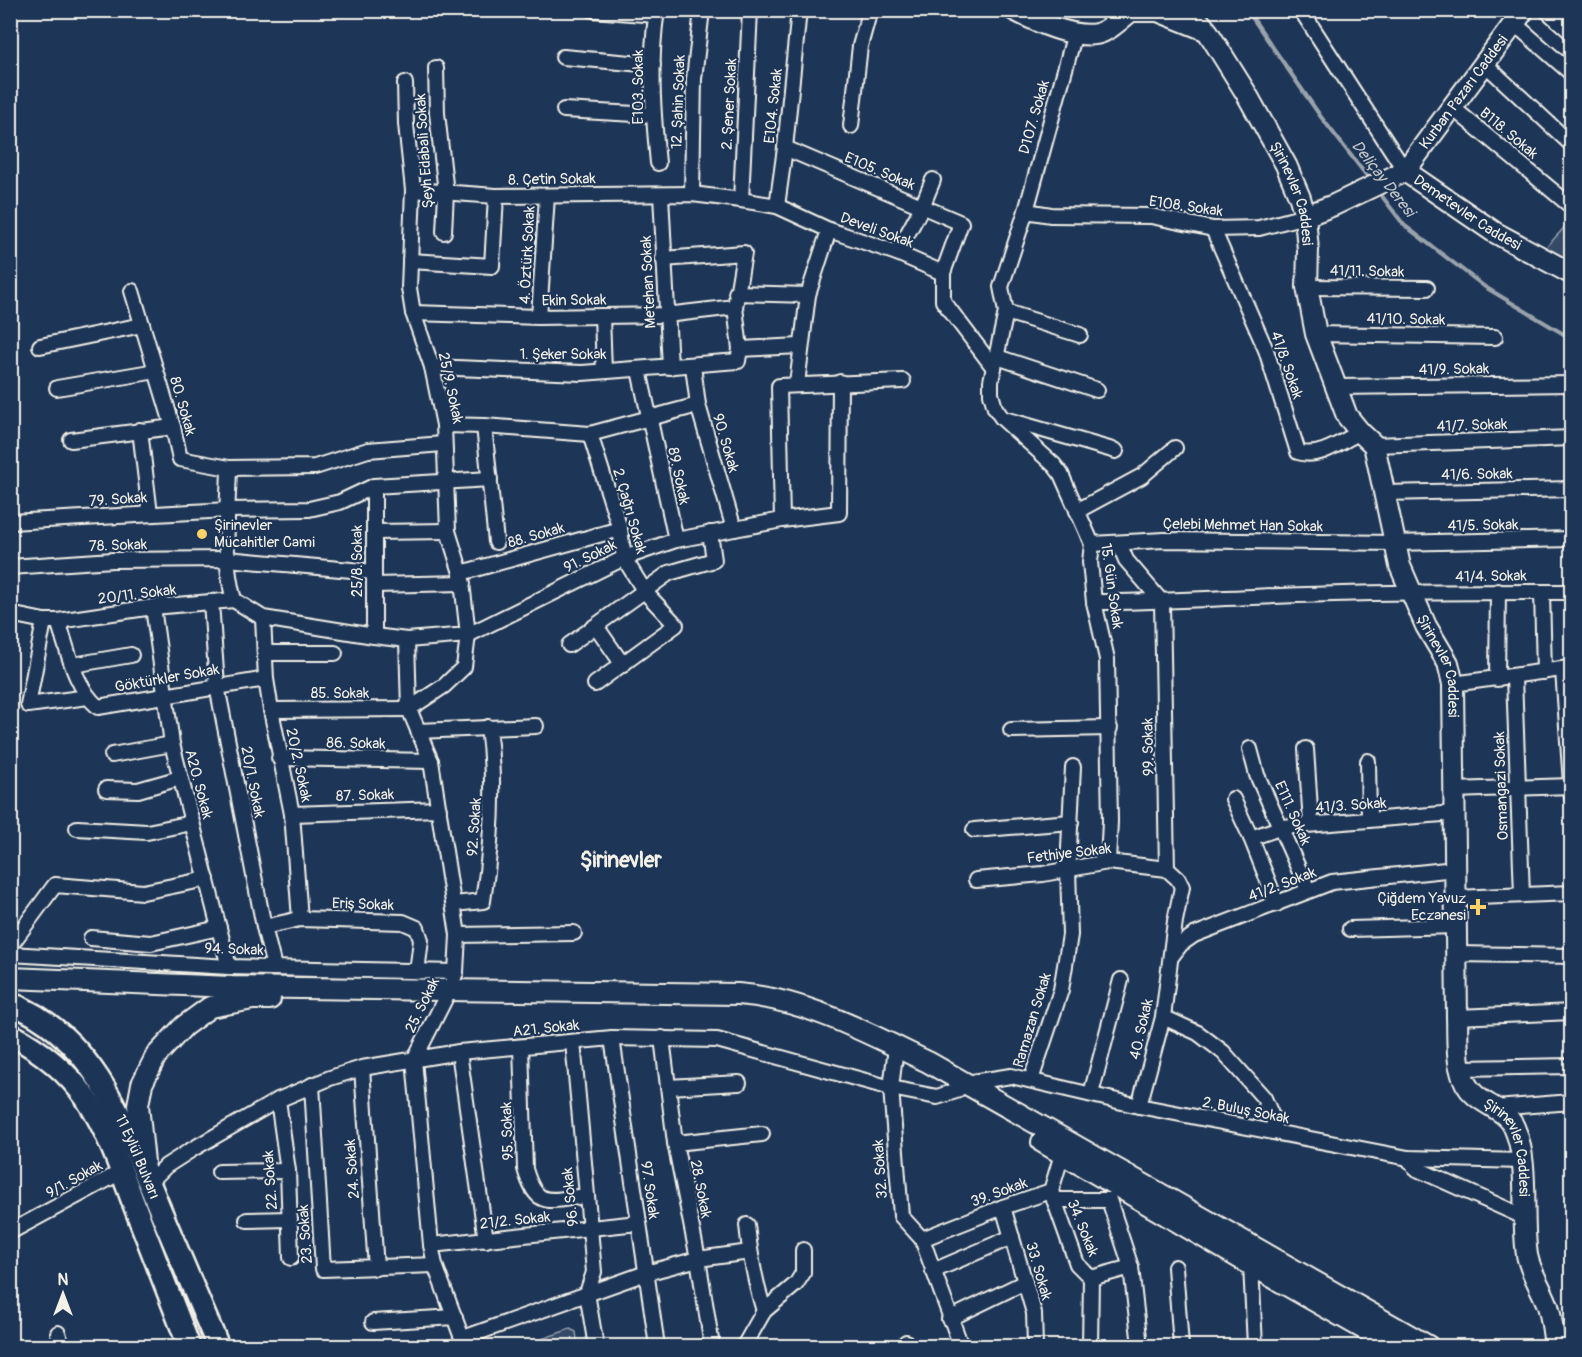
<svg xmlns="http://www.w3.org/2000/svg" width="1582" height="1357" viewBox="0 0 1582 1357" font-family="Pangolin,sans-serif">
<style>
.green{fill:#354a67;stroke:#949ea8;stroke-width:1.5}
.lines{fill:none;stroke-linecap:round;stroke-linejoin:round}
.stream{stroke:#9aa2ab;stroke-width:4}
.street-casing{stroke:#f4f1e8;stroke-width:18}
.secondary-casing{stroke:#f4f1e8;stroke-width:24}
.primary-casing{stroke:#f4f1e8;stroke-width:26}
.street{stroke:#1d3557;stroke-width:14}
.secondary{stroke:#1d3557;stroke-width:20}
.primary{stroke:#1d3557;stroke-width:21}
.poi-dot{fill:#ffd166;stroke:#1d3557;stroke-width:2}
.labels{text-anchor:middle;stroke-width:4.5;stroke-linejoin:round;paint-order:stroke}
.street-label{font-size:15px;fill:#f4f1e8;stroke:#1d3557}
.poi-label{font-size:15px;fill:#f4f1e8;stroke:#1d3557;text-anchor:start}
.water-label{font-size:16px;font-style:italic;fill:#c0c3c4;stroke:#1d3557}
.district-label{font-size:21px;font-weight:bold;fill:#f4f1e8;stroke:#1d3557}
</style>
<rect width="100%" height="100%" fill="#1d3557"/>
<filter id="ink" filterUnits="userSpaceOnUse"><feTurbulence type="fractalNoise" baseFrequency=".0167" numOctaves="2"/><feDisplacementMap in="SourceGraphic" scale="12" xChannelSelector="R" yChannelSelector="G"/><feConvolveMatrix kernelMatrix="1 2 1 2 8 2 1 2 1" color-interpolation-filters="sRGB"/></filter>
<g filter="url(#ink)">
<!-- green -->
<g class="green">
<polygon points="1571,220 1571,266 1543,251"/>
<polygon points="570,1329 576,1332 578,1346 522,1346"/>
</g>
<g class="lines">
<!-- stream -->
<g class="stream">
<polyline points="1247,10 1321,117 1370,180"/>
<polyline points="1378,191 1404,225 1485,287 1572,339"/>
</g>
<defs>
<g id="street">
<polyline points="593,10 656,15"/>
<path d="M657,10c-8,51 -4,102 1,153"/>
<polyline points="1301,10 1405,171"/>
<polyline points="1546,10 1572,33"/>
<polyline points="1515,24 1572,74"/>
<polyline points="1075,33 1026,211 1001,287 1006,312 991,381 991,394 995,408 1002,418 1054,465 1061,474 1092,544 1090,562 1094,602 1107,659 1110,821 1108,862"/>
<polyline points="563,57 653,65"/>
<polyline points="1485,64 1572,145"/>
<polyline points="436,68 437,113 446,193 444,232"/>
<polyline points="405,83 406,124 413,190 409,288 413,313 432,367 444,425 448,531 461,573 468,635 464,667 444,686 409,709"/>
<polyline points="1453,108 1572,207"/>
<polyline points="564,110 653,115"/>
<polyline points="851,126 860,46 870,10"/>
<polyline points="785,148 961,223 943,273"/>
<polyline points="413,190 496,196 692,194 741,200 777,206 829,230 897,253 943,273 943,301 994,368"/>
<polyline points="692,194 694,79 702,10"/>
<polyline points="661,195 670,367"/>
<polyline points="741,200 750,10"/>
<polyline points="777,206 785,148 799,10"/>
<polyline points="1026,211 1051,215 1151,216 1213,229 1259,228 1305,216"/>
<path d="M1213,229l53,121 32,102c21,7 43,-10 62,-20"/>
<polyline points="897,253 922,207 933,180"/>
<polyline points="663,259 744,253 735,307 740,349"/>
<polyline points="410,261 492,266 496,196"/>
<polyline points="1307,287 1427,288"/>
<path d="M132,291l41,136 7,32 49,9c-1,43 -7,90 5,132"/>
<polyline points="736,293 808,295"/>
<polyline points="1006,312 1080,335"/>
<polyline points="413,313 539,317 666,315 735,307"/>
<polyline points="602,316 604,371"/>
<polyline points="539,317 547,196"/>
<polyline points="1316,334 1495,337"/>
<polyline points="40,346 142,325"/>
<polyline points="997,357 1097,390"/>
<polyline points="693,366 698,405 734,529"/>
<polyline points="432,367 582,373 738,361 740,349 800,346"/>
<polyline points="639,370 676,540"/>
<polyline points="797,384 808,295 829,230"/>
<polyline points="1337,387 1572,384"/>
<polyline points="57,388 156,371"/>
<polyline points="1008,420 1116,451"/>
<polyline points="444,425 484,426 590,434 698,405"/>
<polyline points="484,426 496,542"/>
<polyline points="140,430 150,514"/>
<polyline points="590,434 620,529 624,558 645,592 676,625 595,684"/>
<polyline points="71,440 173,427"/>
<polyline points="1374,445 1572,438"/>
<polyline points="229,468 315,467 368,450 443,444"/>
<polyline points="1384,493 1572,489"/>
<polyline points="1077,511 1142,476 1175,448"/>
<polyline points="782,520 779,386 903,381"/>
<polyline points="10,522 228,510 309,509 340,502 374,486 490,479"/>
<polyline points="374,532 448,531"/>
<polyline points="1119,543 1126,560 1162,602 1167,869 1178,879 1182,887 1175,921 1163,1017 1139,1106"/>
<polyline points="1092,544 1164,540 1394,543 1572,539"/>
<polyline points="10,567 113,560 227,559 374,572"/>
<polyline points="461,573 620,529"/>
<polyline points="374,585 463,583"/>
<polyline points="1542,592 1544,672"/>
<polyline points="234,600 263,618 374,636 407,640 468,635 624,558 676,540 782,520 839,513 840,382"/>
<polyline points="211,602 217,686 264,927 274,967"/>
<path d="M1094,602c54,0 106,-3 159,-5 106,-5 213,-5 319,-5"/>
<polyline points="153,607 172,744 229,967"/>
<polyline points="10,614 44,621 58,621 153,607 234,600"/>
<polyline points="263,618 266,679 271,710 292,814 300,919"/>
<polyline points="44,621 28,705 88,697"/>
<path d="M58,621c10,29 16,65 40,86l168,-28"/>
<polyline points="596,626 623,665"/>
<polyline points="374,636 374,486"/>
<polyline points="407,640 409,709 431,761 458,935 456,972 450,989 414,1060 431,1245 435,1265 465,1346"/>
<polyline points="569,645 669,573 714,560 710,533"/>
<polyline points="265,653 335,653"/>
<polyline points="73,665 131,655"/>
<polyline points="1563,670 1572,798"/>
<polyline points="1514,677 1522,895"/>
<polyline points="1497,679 1498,591"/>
<polyline points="1453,684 1569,668"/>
<polyline points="271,710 409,709"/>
<polyline points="1011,730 1110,728"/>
<polyline points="418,731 536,726"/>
<polyline points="1250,749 1257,775 1308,890"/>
<polyline points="1306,749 1311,824"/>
<polyline points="112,755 172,744"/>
<polyline points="279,758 431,761"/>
<polyline points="1368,761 1369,820"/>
<polyline points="106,789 138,790 180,778"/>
<polyline points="1454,790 1572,786"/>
<polyline points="1233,799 1251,838 1277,904"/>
<polyline points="292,814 439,809"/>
<polyline points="77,828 147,832 192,823"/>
<polyline points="974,830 1071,822"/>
<polyline points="1251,838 1282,827 1455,813"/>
<polyline points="976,880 1043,874 1108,862 1167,869"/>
<polyline points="1455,898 1572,893"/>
<path d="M454,904l29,-3c9,-58 13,-116 5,-174"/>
<polyline points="264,927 300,919 403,922 417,928 421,940 417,972"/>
<polyline points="1350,929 1456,926"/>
<polyline points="458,935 574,933"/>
<polyline points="91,938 151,943 219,928"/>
<polyline points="10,946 55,885 143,892 207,879"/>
<polyline points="10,954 229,967 456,972"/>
<polyline points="1456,954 1572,956"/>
<polyline points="1171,957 1181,944 1194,935 1332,882 1455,869"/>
<polyline points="1163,1017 1198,1033 1223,1052 1264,1098 1274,1121 1273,1132"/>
<polyline points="1457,1017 1572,1012"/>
<polyline points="612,1038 657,1346"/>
<polyline points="662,1038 675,1143 698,1259 712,1346"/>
<polyline points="573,1042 594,1272 587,1293 596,1346"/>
<path d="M521,1047l4,122c12,41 24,31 61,27"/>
<polyline points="896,1047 891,1088 901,1216 922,1239 961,1346"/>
<polyline points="459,1052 486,1240"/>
<polyline points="362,1068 376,1268"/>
<polyline points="1460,1068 1572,1066"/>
<polyline points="1031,1080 1061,990 1070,935 1068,868 1073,767"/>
<polyline points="312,1085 323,1269 435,1265"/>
<polyline points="668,1087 739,1083"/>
<polyline points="1091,1094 1121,980"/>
<polyline points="278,1100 288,1171 291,1258"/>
<polyline points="1496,1108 1572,1102"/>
<polyline points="675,1143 762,1134"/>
<polyline points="1408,1158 1415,1168 1524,1217"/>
<polyline points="219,1172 288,1171"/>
<polyline points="149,1183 166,1166 191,1150 278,1100 330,1078 362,1068 459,1052 612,1038 717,1040 891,1088 937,1097 956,1091 966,1083 1011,1076 1139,1106 1408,1158 1522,1161"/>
<polyline points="1051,1191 1077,1264 1091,1278 1090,1346"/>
<polyline points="1054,1200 1109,1200 1131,1267"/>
<polyline points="1003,1207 1034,1313 1035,1346"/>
<polyline points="247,1220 290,1219"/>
<path d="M747,1225c3,30 8,57 17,86"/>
<polyline points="10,1232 121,1172"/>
<polyline points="922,1239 1003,1207 1051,1191 1062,1154"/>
<polyline points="431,1245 638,1223"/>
<polyline points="1251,1265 1255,1346"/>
<polyline points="1175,1267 1181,1346"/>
<polyline points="933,1271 1012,1237"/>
<polyline points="1091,1278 1131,1267 1140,1346"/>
<polyline points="949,1319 1025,1282"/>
<polyline points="373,1322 455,1317"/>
<polyline points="58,1333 62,1346"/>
<polyline points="463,1338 646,1273 698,1259 750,1252"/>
<polyline points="906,1342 908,1346"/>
<polyline points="744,1346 764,1311 796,1284 803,1273 803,1250"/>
</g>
<g id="secondary">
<path d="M1014,10c21,11 58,28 82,24 12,-2 26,-16 36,-24"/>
<path id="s1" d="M1190,10l18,22 38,61 40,72 14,33 5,18 3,34 -1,37 9,47 31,82 13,16 14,13 26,121 26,60 22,37 5,21 4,333c1,26 -3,60 18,78 12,11 32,16 39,32 16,35 7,90 13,128 3,17 15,34 21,51 4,13 5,26 7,40"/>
<polyline points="1132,11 1158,11 1203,29"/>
<path id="s2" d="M1405,171l89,61 78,42"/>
<path id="s3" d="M1305,216l29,-11 71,-34 119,-161"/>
<path d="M10,978l222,9 506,7c68,5 129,39 190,68l500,284"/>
<polyline points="1042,1142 1251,1265 1394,1346"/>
<polyline points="144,1162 138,1105 142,1084 156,1056 184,1026 210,1007 253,999 270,999"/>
</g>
<g id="primary">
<path id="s4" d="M10,1003c86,33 117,127 149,204 20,47 39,93 59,139"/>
<path d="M10,1034c30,16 56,36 76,64 21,31 34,69 47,104 19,48 37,96 56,144"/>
</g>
</defs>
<!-- street casing -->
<use href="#street" class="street-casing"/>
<!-- secondary casing -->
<use href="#secondary" class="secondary-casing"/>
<!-- primary casing -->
<use href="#primary" class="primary-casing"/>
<!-- street -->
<use href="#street" class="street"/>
<!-- secondary -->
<use href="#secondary" class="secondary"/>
<!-- primary -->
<use href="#primary" class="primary"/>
</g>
</g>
<!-- markers -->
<g class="poi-dot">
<circle cx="202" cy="534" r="6"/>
<path d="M1475 898h6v6h6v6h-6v6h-6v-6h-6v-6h6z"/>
</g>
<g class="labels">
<!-- street labels -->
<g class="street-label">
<text transform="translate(638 87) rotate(-90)" y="5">E103. Sokak</text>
<text dy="5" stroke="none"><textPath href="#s3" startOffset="208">Kurban Pazarı Caddesi</textPath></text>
<text transform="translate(678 102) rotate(-88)" y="5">12. Şahin Sokak</text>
<text transform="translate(729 104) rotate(-87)" y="5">2. Şener Sokak</text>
<text transform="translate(773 106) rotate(-84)" y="5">E104. Sokak</text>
<text transform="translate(1034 117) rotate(-74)" y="5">D107. Sokak</text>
<text transform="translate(1509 133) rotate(40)" y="5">B118. Sokak</text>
<text transform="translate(424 151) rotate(-94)" y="5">Şeyh Edabali Sokak</text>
<text transform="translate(880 171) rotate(23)" y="5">E105. Sokak</text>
<text transform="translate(552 179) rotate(-1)" y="5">8. Çetin Sokak</text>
<text dy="5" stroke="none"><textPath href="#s1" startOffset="212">Şirinevler Caddesi</textPath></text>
<text transform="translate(1186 206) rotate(8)" y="5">E108. Sokak</text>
<text dy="5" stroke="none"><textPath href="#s2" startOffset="75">Demetevler Caddesi</textPath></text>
<text transform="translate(877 230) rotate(20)" y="5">Develi Sokak</text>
<text transform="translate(527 255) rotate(-87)" y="5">4. Öztürk Sokak</text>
<text transform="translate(1367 271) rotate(1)" y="5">41/11. Sokak</text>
<text transform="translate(648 282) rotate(-93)" y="5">Metehan Sokak</text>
<text transform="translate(574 300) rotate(-1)" y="5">Ekin Sokak</text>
<text transform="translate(1406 319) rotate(1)" y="5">41/10. Sokak</text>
<text x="563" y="359">1. Şeker Sokak</text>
<text transform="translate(1287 365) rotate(71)" y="5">41/8. Sokak</text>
<text transform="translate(1454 369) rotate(-1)" y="5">41/9. Sokak</text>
<text transform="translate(451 388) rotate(78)" y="5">25/9. Sokak</text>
<text transform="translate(183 406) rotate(74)" y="5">80. Sokak</text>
<text transform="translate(1472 425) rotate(-2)" y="5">41/7. Sokak</text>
<text transform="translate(726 443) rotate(74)" y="5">90. Sokak</text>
<text transform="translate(1477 474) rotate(-1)" y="5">41/6. Sokak</text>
<text transform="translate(679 476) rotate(78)" y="5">89. Sokak</text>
<text transform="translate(118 499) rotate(-4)" y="5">79. Sokak</text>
<text transform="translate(630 511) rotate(74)" y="5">2. Çağrı Sokak</text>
<text transform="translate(1243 525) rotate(1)" y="5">Çelebi Mehmet Han Sokak</text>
<text transform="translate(1483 525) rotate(-1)" y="5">41/5. Sokak</text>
<text transform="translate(536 535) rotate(-16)" y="5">88. Sokak</text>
<text transform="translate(118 545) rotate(-2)" y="5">78. Sokak</text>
<text transform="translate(590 556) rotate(-26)" y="5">91. Sokak</text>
<text transform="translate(357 561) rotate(-90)" y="5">25/8. Sokak</text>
<text transform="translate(1491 576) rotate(-1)" y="5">41/4. Sokak</text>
<text transform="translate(1112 586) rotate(82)" y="5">15. Gün Sokak</text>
<text transform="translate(137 594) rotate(-7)" y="5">20/11. Sokak</text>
<text dy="5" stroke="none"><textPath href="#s1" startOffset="716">Şirinevler Caddesi</textPath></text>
<text transform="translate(167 678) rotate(-10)" y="5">Göktürkler Sokak</text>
<text x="340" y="698">85. Sokak</text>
<text transform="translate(356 743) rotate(1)" y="5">86. Sokak</text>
<text transform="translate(1148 747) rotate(-91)" y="5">99. Sokak</text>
<text transform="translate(299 765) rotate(78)" y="5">20/2. Sokak</text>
<text transform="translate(253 782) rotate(79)" y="5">20/1. Sokak</text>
<text transform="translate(199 784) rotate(75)" y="5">A20. Sokak</text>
<text transform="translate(1501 786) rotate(-92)" y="5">Osmangazi Sokak</text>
<text transform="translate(365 795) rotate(-2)" y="5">87. Sokak</text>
<text transform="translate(1351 805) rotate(-4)" y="5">41/3. Sokak</text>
<text transform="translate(1293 813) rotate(66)" y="5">E111. Sokak</text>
<text transform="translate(474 827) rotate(-86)" y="5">92. Sokak</text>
<text transform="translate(1069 853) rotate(-7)" y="5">Fethiye Sokak</text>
<text transform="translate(1282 884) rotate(-21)" y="5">41/2. Sokak</text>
<text transform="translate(363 904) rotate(2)" y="5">Eriş Sokak</text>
<text transform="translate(234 949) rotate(2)" y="5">94. Sokak</text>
<text transform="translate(422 1005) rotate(-64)" y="5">25. Sokak</text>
<text transform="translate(1032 1020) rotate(-73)" y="5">Ramazan Sokak</text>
<text transform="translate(546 1028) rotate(-6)" y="5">A21. Sokak</text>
<text transform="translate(1141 1029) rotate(-77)" y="5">40. Sokak</text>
<text transform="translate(1246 1110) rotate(11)" y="5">2. Buluş Sokak</text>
<text transform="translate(507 1131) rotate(-92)" y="5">95. Sokak</text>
<text dy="5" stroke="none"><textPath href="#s1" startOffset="1220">Şirinevler Caddesi</textPath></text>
<text dy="5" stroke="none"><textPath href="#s4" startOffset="206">11 Eylül Bulvarı</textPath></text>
<text transform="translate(352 1169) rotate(-94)" y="5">24. Sokak</text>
<text transform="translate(880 1169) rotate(-94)" y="5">32. Sokak</text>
<text transform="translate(74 1179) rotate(-29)" y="5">9/1. Sokak</text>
<text transform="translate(270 1180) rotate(-94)" y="5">22. Sokak</text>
<text transform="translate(701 1189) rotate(79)" y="5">28. Sokak</text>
<text transform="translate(650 1190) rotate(82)" y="5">97. Sokak</text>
<text transform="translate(999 1192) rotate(-20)" y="5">39. Sokak</text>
<text transform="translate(570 1197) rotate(-96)" y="5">96. Sokak</text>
<text transform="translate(515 1220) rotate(-6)" y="5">21/2. Sokak</text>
<text transform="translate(1083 1228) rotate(68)" y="5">34. Sokak</text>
<text transform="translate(305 1234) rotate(-94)" y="5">23. Sokak</text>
<text transform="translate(1039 1271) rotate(74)" y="5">33. Sokak</text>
</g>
<!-- poi labels -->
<g class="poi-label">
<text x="214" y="530">Şirinevler<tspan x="214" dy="17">Mücahitler Cami</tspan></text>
<text x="1466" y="903" text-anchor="end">Çiğdem Yavuz<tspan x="1466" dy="17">Eczanesi</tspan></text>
</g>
<!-- water labels -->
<g class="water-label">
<text transform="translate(1384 178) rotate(52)" y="6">Deliçay Deresi</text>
</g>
<!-- district labels -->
<g class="district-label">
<text x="621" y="867">Şirinevler</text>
</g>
</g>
<!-- margin -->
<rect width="1582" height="1357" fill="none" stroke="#1d3557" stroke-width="36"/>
<rect x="18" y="18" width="1546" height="1321" fill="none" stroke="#f4f1e8" stroke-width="2" filter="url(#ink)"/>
<!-- north arrow -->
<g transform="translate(63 1294)" stroke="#1d3557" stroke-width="4.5" paint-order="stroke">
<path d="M0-4.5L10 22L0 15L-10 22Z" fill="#f4f1e8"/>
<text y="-9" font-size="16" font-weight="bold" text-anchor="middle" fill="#f4f1e8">N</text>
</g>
</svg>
